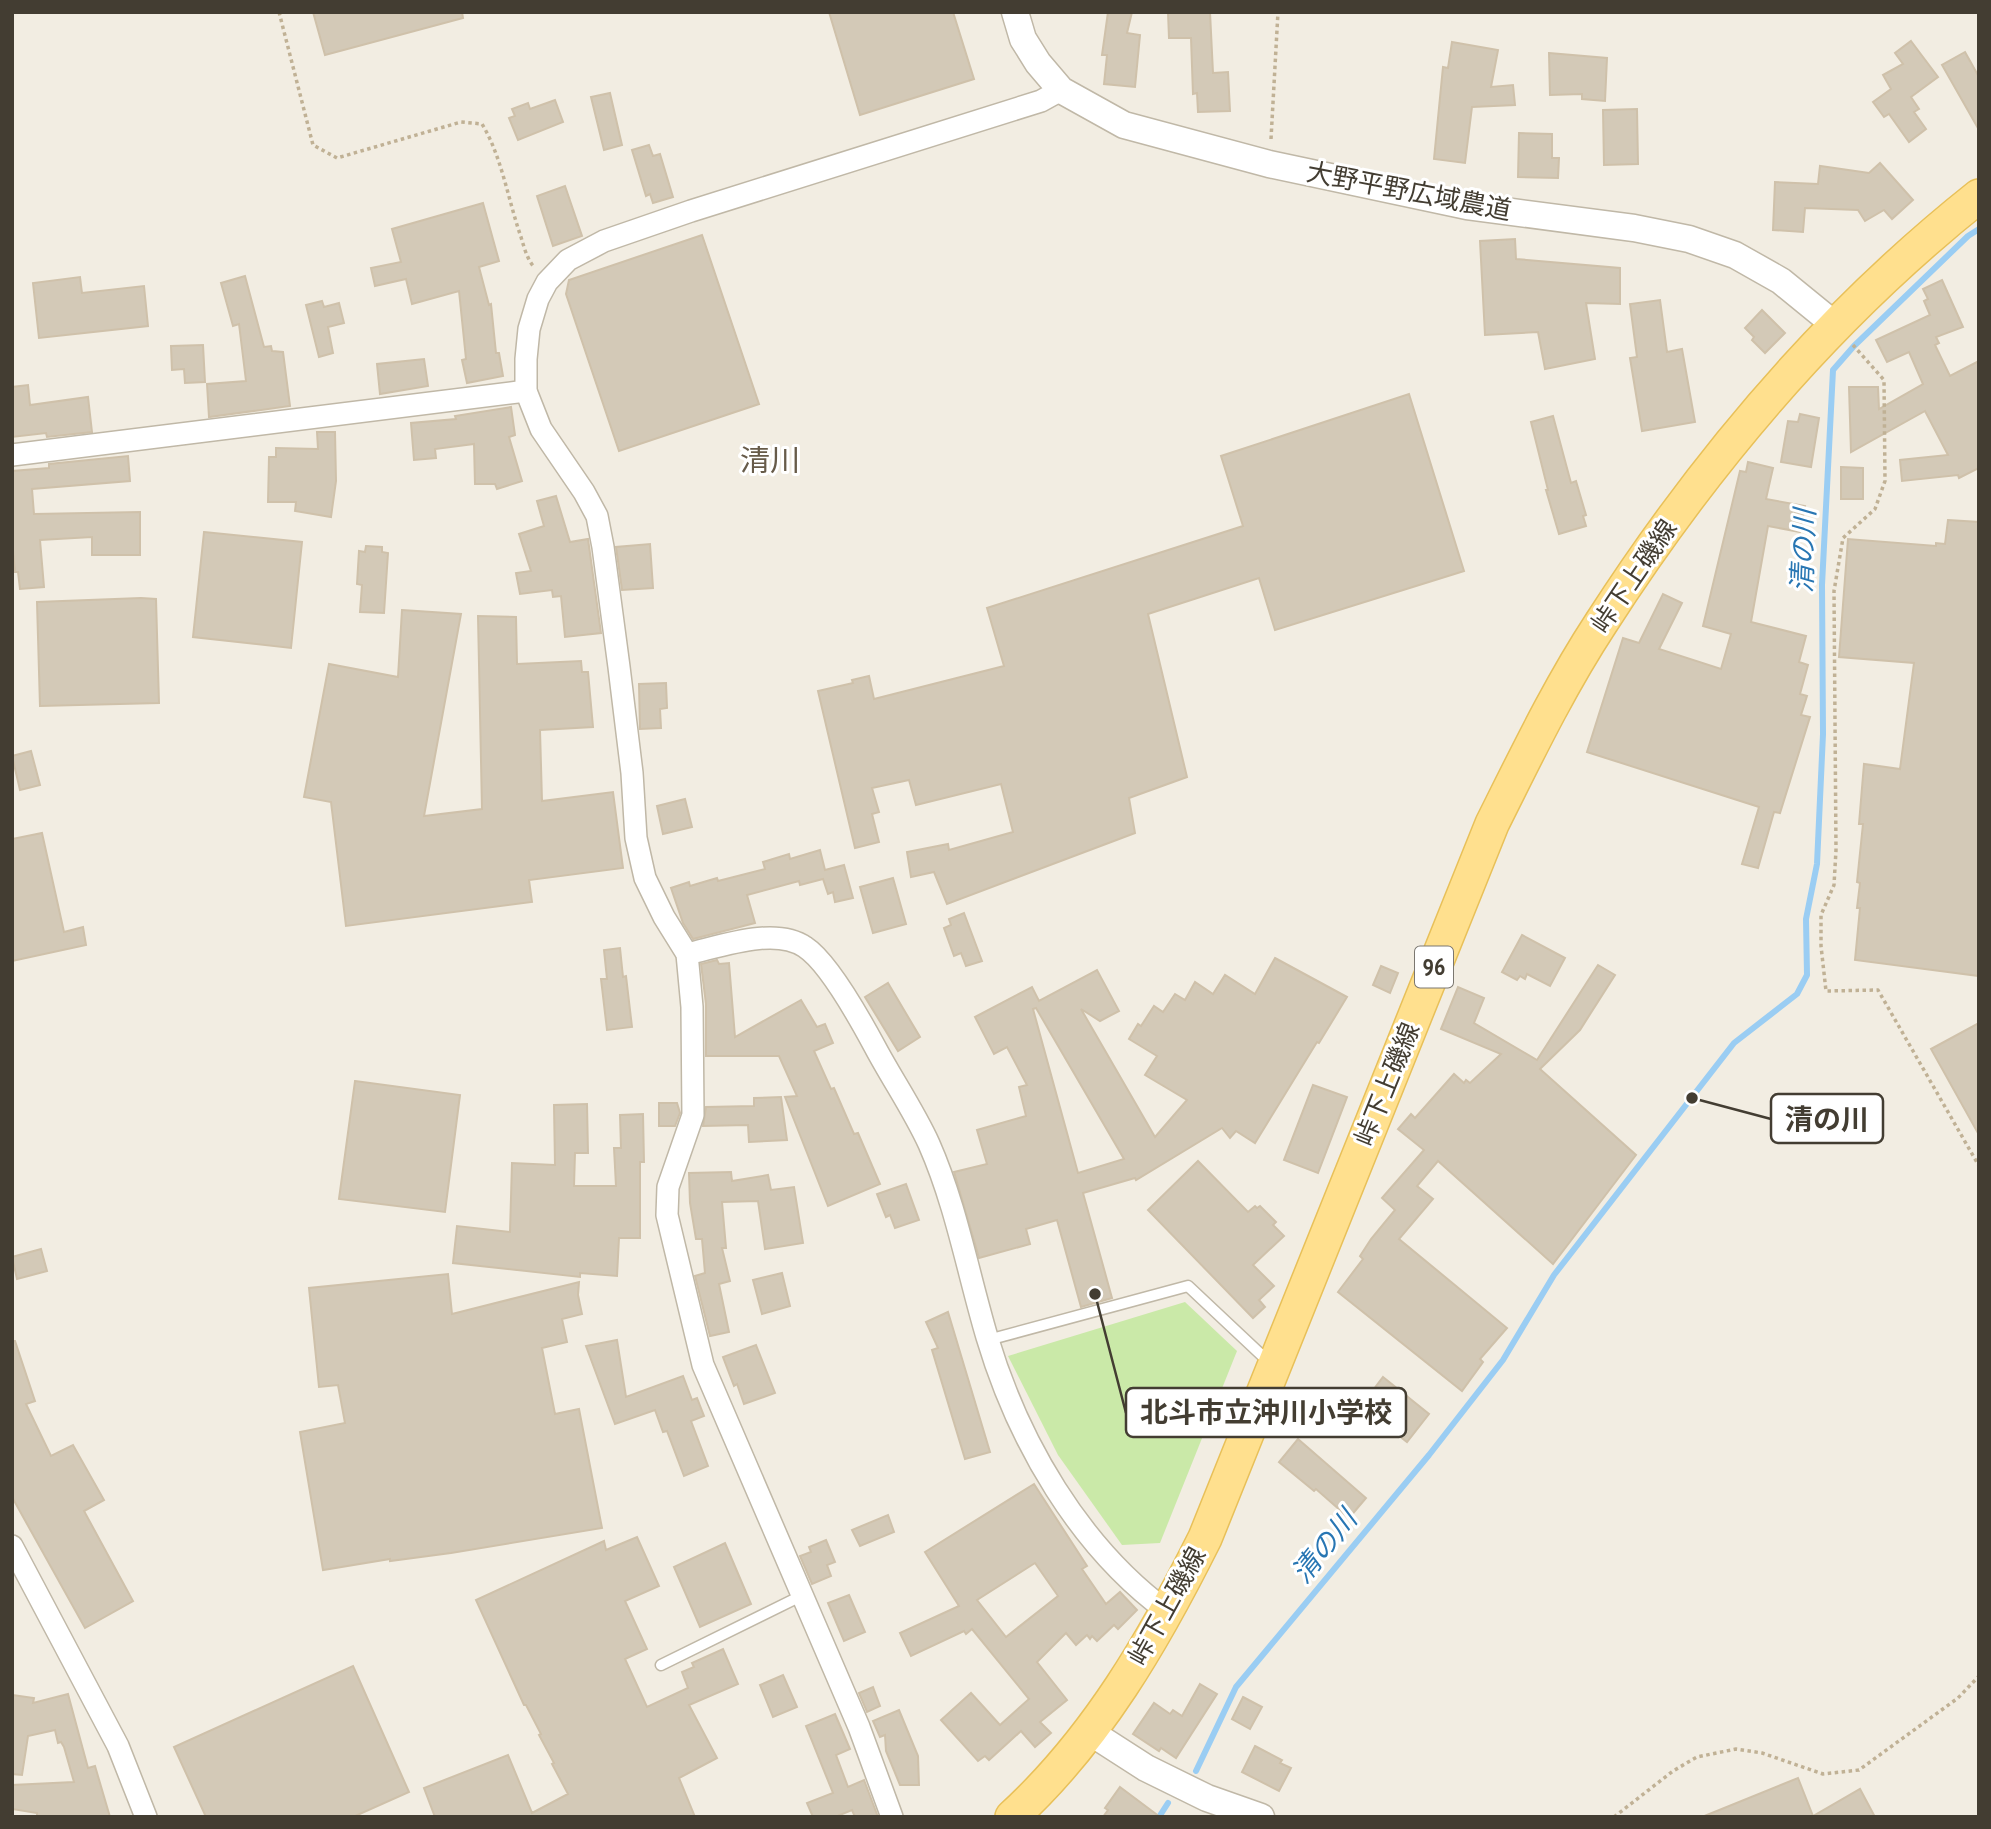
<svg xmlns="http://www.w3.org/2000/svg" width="1991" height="1829" viewBox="0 0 1991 1829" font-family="'PT Sans Narrow','Noto Sans JP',sans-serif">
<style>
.green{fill:#cae9a8}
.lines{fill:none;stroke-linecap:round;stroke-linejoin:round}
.stream{stroke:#9acdf3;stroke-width:6}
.building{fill:#d3c9b7;stroke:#cfc1aa;stroke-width:2;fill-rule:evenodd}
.service-casing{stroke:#c0b8a7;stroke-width:13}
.minor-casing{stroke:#c0b8a7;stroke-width:24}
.tertiary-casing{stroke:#c0b8a7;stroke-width:29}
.primary-casing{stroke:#e8c059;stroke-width:36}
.path{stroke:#c0b195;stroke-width:3.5;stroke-dasharray:3.5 3.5;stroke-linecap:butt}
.service{stroke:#fff;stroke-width:10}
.minor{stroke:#fff;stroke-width:21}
.tertiary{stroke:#fff;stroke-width:26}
.primary{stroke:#ffe08e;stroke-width:33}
.labels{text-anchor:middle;stroke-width:6;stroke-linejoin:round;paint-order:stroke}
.shield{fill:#fff;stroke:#7b7770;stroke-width:2}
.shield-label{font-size:24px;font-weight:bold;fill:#433d32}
.street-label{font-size:26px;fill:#433d32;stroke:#fff}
.water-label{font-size:28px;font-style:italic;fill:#2876b3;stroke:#fff}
.quarter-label{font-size:30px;fill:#675b49;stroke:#fff}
.leader{fill:none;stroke:#433d32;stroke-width:2.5}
.callout-dot{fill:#433d32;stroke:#fff;stroke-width:2.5}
.callout{fill:#fff;stroke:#433d32;stroke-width:2.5}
.callout-label{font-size:28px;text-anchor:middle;font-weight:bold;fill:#433d32}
</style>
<rect width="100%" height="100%" fill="#f2ede2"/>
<!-- green -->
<polygon class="green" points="1185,1302 1237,1351 1160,1543 1122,1545 1058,1455 1008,1356"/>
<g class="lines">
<!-- stream -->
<g class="stream">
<polyline points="1196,1771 1236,1687 1429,1455 1503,1360 1554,1275 1734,1043 1797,994 1807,975 1806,919 1817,864 1823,734 1822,585 1833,370 1854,346 1968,236 1979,229"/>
<polyline points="1159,1817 1168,1803"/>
</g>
</g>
<!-- building -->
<g class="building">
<polygon points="313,12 462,12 463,18 325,55"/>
<polygon points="829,12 953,12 974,79 860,115"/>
<polygon points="1108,12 1132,12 1127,33 1140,35 1135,87 1104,84 1107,55 1102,55"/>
<polygon points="1168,12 1210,12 1213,73 1228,72 1230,111 1198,112 1197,93 1193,94 1191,38 1169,38"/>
<polygon points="1911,41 1938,77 1911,97 1919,109 1914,112 1926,129 1909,142 1889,114 1884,117 1873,102 1891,89 1883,75 1903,64 1895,53"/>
<polygon points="1452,42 1498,50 1491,87 1513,85 1515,105 1472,107 1465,163 1434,159 1443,67 1448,68"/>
<polygon points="1965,52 1979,77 1979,130 1942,65"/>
<polygon points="1549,53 1607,58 1605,101 1582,99 1582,94 1550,95"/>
<polygon points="610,93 622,145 604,150 591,97"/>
<polygon points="555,100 563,122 518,140 509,118 515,116 512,109 528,103 530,109"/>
<polygon points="1637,109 1638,164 1604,165 1603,110"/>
<polygon points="1519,133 1552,134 1552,158 1559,158 1558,178 1518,177"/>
<polygon points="649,145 653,156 660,154 673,197 653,203 650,194 646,196 632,150"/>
<polygon points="1880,163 1913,200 1892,219 1884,210 1865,221 1858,210 1805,208 1803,232 1773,230 1775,182 1818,184 1820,166 1869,173"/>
<polygon points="565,186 582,236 553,246 537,196"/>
<polygon points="483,203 499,261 479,267 489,305 491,304 496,353 499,353 503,376 467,383 462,360 466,359 459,291 412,304 406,279 375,286 371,268 401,262 392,229"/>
<polygon points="702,235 759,404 619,451 566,294 569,280"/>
<polygon points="1515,239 1516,259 1620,268 1620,304 1586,303 1595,359 1545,369 1538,332 1485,335 1480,241"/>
<polygon points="245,276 264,347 271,346 272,351 283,352 290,406 209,417 207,384 246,381 239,324 233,326 221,283"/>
<polygon points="80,277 82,293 144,286 148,326 39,338 33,283"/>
<polygon points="1942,280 1963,327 1936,337 1939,343 1935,345 1950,376 1979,361 1979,468 1959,478 1958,475 1902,481 1900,460 1948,455 1925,411 1851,452 1849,387 1878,387 1879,409 1923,384 1909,352 1887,362 1876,340 1930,315 1924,301 1928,299 1923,289"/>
<polygon points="1660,300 1667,352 1682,349 1695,422 1642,431 1630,358 1637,357 1630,304"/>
<polygon points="322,301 324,307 339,303 344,323 328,327 333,353 319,357 306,305"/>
<polygon points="1762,310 1785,333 1765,353 1752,340 1754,337 1745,328"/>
<polygon points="203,345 205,382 185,383 184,369 172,370 171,346"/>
<polygon points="424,359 428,386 380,394 377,364"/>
<polygon points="28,385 30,405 88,397 92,432 47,437 46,433 12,437 12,387"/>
<polygon points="1409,394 1464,571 1275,630 1259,578 1148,614 1187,777 1129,798 1135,833 947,904 934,872 911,877 907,852 948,844 949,850 1013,832 1001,784 916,805 909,780 872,788 879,812 872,814 879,842 855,848 818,691 853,683 852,680 869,676 874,699 1004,666 987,608 1243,526 1221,456"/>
<polygon points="511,407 515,435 509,437 522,481 497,489 495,484 475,484 474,444 435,449 436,458 414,460 411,423 456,419 455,416"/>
<polygon points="1800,414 1819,418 1811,467 1781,462 1788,421 1798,422"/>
<polygon points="1553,416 1571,483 1576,481 1586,515 1583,516 1586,526 1559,534 1546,490 1548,490 1531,422"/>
<polygon points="317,432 335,432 336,481 331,517 295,511 296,502 268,502 269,457 276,457 276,448 318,449"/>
<polygon points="128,456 130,481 32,489 34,514 140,512 140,555 92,555 92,537 40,540 44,587 20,589 18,572 15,572 12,541 12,471 49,468 49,464"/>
<polygon points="1748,462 1773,468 1766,499 1805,506 1800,532 1768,526 1751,622 1806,636 1799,662 1808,665 1800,694 1807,696 1801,715 1810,717 1780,813 1774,812 1758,868 1742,864 1759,807 1587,752 1623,638 1639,643 1663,594 1682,603 1659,649 1721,669 1731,634 1703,626 1740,471 1746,472"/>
<polygon points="1841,467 1863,468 1863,499 1841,499"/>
<polygon points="556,496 570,542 588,539 601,633 565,637 561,596 553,597 552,590 520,594 516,573 531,571 519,534 544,526 537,501"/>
<polygon points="1948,520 1979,522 1979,976 1855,960 1860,908 1857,908 1860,883 1857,882 1863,824 1859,824 1864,764 1900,769 1914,663 1839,657 1848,539 1936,546 1936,543 1945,544"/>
<polygon points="204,532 302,542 291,648 193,637"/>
<polygon points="650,544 653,588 622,590 616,547"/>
<polygon points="366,546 382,547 382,552 388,553 384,613 360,612 362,585 357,584 359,551 365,552"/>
<polygon points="141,598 156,599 159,703 40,706 37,602"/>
<polygon points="402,610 461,614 424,816 482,809 478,616 516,617 517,664 581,661 582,672 588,672 593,727 540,730 542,801 613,792 623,868 529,880 532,902 346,926 331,802 304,797 329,664 398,677"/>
<polygon points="666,683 667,708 660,709 661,728 640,729 639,684"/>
<polygon points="31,751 40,785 20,790 12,756"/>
<polygon points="685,799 692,827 663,834 657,806"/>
<polygon points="42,833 64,932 83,927 86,945 12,961 12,839"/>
<polygon points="820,850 825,870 844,865 853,898 835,902 833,892 828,894 823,879 800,885 799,881 747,895 755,923 693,939 683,923 671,888 689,882 690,886 717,878 718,881 765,869 763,862 789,854 790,859"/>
<polygon points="893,878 906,924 873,933 860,887"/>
<polygon points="964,913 982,961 966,966 961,953 954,956 944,928 951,925 949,919"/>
<polygon points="1522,935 1565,958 1550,986 1527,974 1525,979 1520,976 1517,980 1502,972"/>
<polygon points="620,948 623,977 626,976 632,1027 607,1030 601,979 607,979 604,950"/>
<path d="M1275,958l72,39 -28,46 -2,-1 -62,101 -19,-12 -6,7 -8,-10 -86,52 -1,-2 -52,15 29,105 -31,9 -24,-87 -31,9 4,15 -51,14 -25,-86 33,-8 -10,-34 49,-14 -7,-29 8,-2 -20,-38 -13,7 -19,-37 57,-30 7,14 58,-31 22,41 -19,10 -19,-12 74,128 32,-37 -42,-25 12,-19 -28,-17 9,-15 3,2 13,-20 9,6 12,-18 10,6 10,-18 18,12 12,-19 30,19zM1036,1008l88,151 -46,14 -45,-164z"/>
<polygon points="717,960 719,964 729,963 735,1037 801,1000 817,1027 825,1024 833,1043 814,1051 831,1089 834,1088 854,1134 858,1133 880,1184 828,1206 785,1097 797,1096 779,1056 706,1056 706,1004 701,964"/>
<polygon points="1598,965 1615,975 1580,1030 1540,1069 1636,1155 1553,1264 1438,1161 1417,1186 1433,1199 1399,1239 1507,1328 1480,1359 1483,1362 1462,1391 1338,1292 1363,1259 1360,1256 1371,1239 1395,1210 1382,1198 1424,1150 1398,1129 1411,1114 1415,1118 1454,1074 1464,1083 1466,1080 1470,1083 1501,1054 1441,1029 1458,987 1484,998 1474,1023 1537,1060"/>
<polygon points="1381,966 1398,973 1390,993 1373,985"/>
<polygon points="888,983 920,1037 898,1051 865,997"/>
<polygon points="1979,1023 1979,1135 1931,1049"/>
<polygon points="355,1081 460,1095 445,1212 339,1199"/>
<polygon points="1313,1085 1347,1097 1318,1173 1284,1160"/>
<polygon points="781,1097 787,1140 749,1142 748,1125 703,1126 706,1107 754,1106 754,1098"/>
<polygon points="659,1103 677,1103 680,1113 675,1126 659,1126"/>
<polygon points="587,1104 588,1153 575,1153 574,1186 616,1186 614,1148 621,1148 620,1115 643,1114 644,1162 640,1162 640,1238 619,1238 617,1276 580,1273 580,1277 453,1263 457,1226 510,1232 512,1163 555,1165 554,1105"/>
<polygon points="1198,1161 1248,1212 1255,1206 1257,1208 1260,1206 1276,1222 1273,1225 1284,1236 1253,1265 1274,1286 1259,1300 1265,1307 1253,1318 1148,1210"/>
<polygon points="731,1172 732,1181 768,1175 771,1190 794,1187 803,1243 765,1249 758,1201 722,1202 726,1248 722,1248 730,1281 719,1284 729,1332 710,1336 695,1276 705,1273 702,1239 696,1239 690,1203 689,1173"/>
<polygon points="906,1184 919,1220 895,1228 890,1215 886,1217 877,1194"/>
<polygon points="41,1249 47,1271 17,1279 12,1257"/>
<polygon points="782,1273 790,1306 762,1314 753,1280"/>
<polygon points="448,1274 452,1314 579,1282 578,1295 582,1314 562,1319 567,1342 542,1348 555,1414 579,1409 602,1528 451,1553 390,1561 390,1559 323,1570 300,1432 345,1423 338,1385 319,1387 309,1288"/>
<polygon points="948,1312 990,1452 965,1459 932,1350 938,1348 926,1322"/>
<polygon points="617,1340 626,1397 683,1376 692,1400 697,1398 704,1416 691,1421 708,1466 684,1476 667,1431 663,1432 655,1410 615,1424 586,1346"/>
<polygon points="12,1341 15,1341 35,1401 26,1404 51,1456 73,1445 104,1500 84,1511 133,1601 85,1628 12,1497"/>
<polygon points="756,1345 775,1393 744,1404 737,1384 734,1386 723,1357"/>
<polygon points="1383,1377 1429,1414 1407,1442 1361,1406"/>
<polygon points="1298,1439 1366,1498 1349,1518 1316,1489 1314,1491 1279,1462"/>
<path d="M1034,1484l53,82 -5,3 24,35 14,-12 17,18 -19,19 -4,-4 -17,16 -5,-5 -2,3 -3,-4 -11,10 -10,-12 -29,29 30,38 -27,22 11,11 -16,14 -14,-16 -32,29 -4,-4 -7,5 -37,-41 30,-27 29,32 29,-26 -57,-70 -6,5 -2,-3 -53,25 -11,-23 59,-27 -34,-54zM1035,1563l23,33 -52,41 -29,-37z"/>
<polygon points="888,1515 894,1532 860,1546 852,1530"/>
<polygon points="637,1537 659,1586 625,1601 647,1649 625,1659 647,1707 688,1688 682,1672 694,1667 692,1663 723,1649 738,1684 689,1705 717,1758 679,1778 695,1817 435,1817 424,1788 508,1755 532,1813 568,1794 552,1764 554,1763 539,1735 541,1734 526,1705 524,1705 476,1600 604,1541 606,1550"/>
<polygon points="826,1540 835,1562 827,1565 831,1576 812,1584 800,1556 811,1552 809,1547"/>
<polygon points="725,1543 751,1604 700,1627 674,1567"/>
<polygon points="849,1595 865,1632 844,1641 828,1603"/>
<polygon points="353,1666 409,1792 353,1817 206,1817 174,1747"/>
<polygon points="783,1675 797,1707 773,1717 760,1685"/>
<polygon points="1200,1684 1217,1694 1176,1758 1161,1748 1159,1751 1133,1734 1154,1703 1170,1714 1173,1710 1182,1716"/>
<polygon points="873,1687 880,1706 867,1712 859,1693"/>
<polygon points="68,1694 88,1768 95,1766 110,1817 37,1817 37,1813 12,1809 12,1785 74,1782 64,1747 61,1742 58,1743 55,1730 28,1736 22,1775 12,1774 12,1695 34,1698 33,1703"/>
<polygon points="1243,1697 1262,1707 1250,1729 1232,1719"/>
<polygon points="899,1710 918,1756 919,1785 900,1785 886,1751 885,1735 880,1737 873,1721"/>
<polygon points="835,1714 850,1749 836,1755 848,1787 864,1780 878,1817 855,1817 852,1810 835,1817 813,1817 807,1803 833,1793 806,1726"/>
<polygon points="1255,1746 1282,1760 1280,1763 1291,1768 1279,1791 1242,1772"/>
<polygon points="1798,1778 1813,1816 1860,1789 1875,1817 1702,1817"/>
<polygon points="1120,1787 1160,1817 1103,1817 1108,1810 1105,1808"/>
</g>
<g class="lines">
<defs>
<g id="service">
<polyline points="988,1340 1188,1286 1270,1363"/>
<polyline points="661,1665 801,1596"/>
</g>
<g id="minor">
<polyline points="12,455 526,391"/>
<path d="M687,954c32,-7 88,-28 118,-7 23,15 56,74 70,100 17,32 39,64 54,97 27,61 39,129 58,193 31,104 92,210 181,275"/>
<polyline points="12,1546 118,1746 146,1817"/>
<polyline points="892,1817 859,1727 703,1365 667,1215 668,1187 693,1115 692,1007 687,954 664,917 645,878 636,838 632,773 619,667 603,547 597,516 584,492 541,429 526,391 526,359 529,329 538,299 547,282 568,260 604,241 691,211 1041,101 1061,90"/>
</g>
<g id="tertiary">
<polyline points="1015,12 1023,39 1038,63 1061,90 1124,125 1269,164 1467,206 1634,228 1689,239 1735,255 1781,281 1835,325"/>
<polyline points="1090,1732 1146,1768 1207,1798 1261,1817"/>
</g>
<path id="primary" d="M1012,1817c85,-78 142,-177 193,-279l287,-714c34,-68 67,-137 109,-201 103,-160 228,-308 378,-427"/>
</defs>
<!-- service casing -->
<use href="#service" class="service-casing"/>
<!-- minor casing -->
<use href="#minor" class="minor-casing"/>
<!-- tertiary casing -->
<use href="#tertiary" class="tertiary-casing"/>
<!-- primary casing -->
<use href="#primary" class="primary-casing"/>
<!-- path -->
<g class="path">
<path d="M279,12l34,133 24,13 124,-36 21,2c20,33 26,76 39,113 3,10 6,22 13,30"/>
<polyline points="1271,139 1278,12"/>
<polyline points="1853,345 1884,380 1885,481 1875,509 1843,538 1834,591 1836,850 1834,885 1821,915 1821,946 1826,991 1878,990 1979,1166"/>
<polyline points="1614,1817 1673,1771 1697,1757 1736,1749 1762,1753 1823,1774 1859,1770 1958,1698 1979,1676"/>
</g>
<!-- service -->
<use href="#service" class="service"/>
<!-- minor -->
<use href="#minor" class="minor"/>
<!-- tertiary -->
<use href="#tertiary" class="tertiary"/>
<!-- primary -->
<use href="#primary" class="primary"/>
</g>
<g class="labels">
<!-- shield labels -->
<rect class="shield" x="1415" y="946.5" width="38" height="41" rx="5"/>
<g class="shield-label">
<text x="1434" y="975">96</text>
</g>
<!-- street labels -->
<g class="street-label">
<text transform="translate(1409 191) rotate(11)" y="9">大野平野広域農道</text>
<text transform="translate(1634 576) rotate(-56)" y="9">峠下上磯線</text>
<text transform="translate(1387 1084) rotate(-68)" y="9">峠下上磯線</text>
<text transform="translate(1167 1606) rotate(-61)" y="9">峠下上磯線</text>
</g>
<!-- water labels -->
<g class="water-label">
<text transform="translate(1803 551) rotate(-88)" y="10">清の川</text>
<text transform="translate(1324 1546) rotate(-51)" y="10">清の川</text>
</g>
<!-- quarter labels -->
<g class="quarter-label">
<text x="770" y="471">清川</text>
</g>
</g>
<!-- callouts -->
<path class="leader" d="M1692 1098L1771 1119M1095 1294L1126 1413"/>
<g class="callout-dot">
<circle cx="1692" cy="1098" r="7"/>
<circle cx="1095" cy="1294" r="7"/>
</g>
<g class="callout">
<rect x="1771" y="1094" width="112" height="49" rx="7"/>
<rect x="1126" y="1388" width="280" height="49" rx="7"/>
</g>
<g class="callout-label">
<text x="1827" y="1129">清の川</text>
<text x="1266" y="1422">北斗市立沖川小学校</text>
</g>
<!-- border -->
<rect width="1991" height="1829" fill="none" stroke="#433d32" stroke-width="28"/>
</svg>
